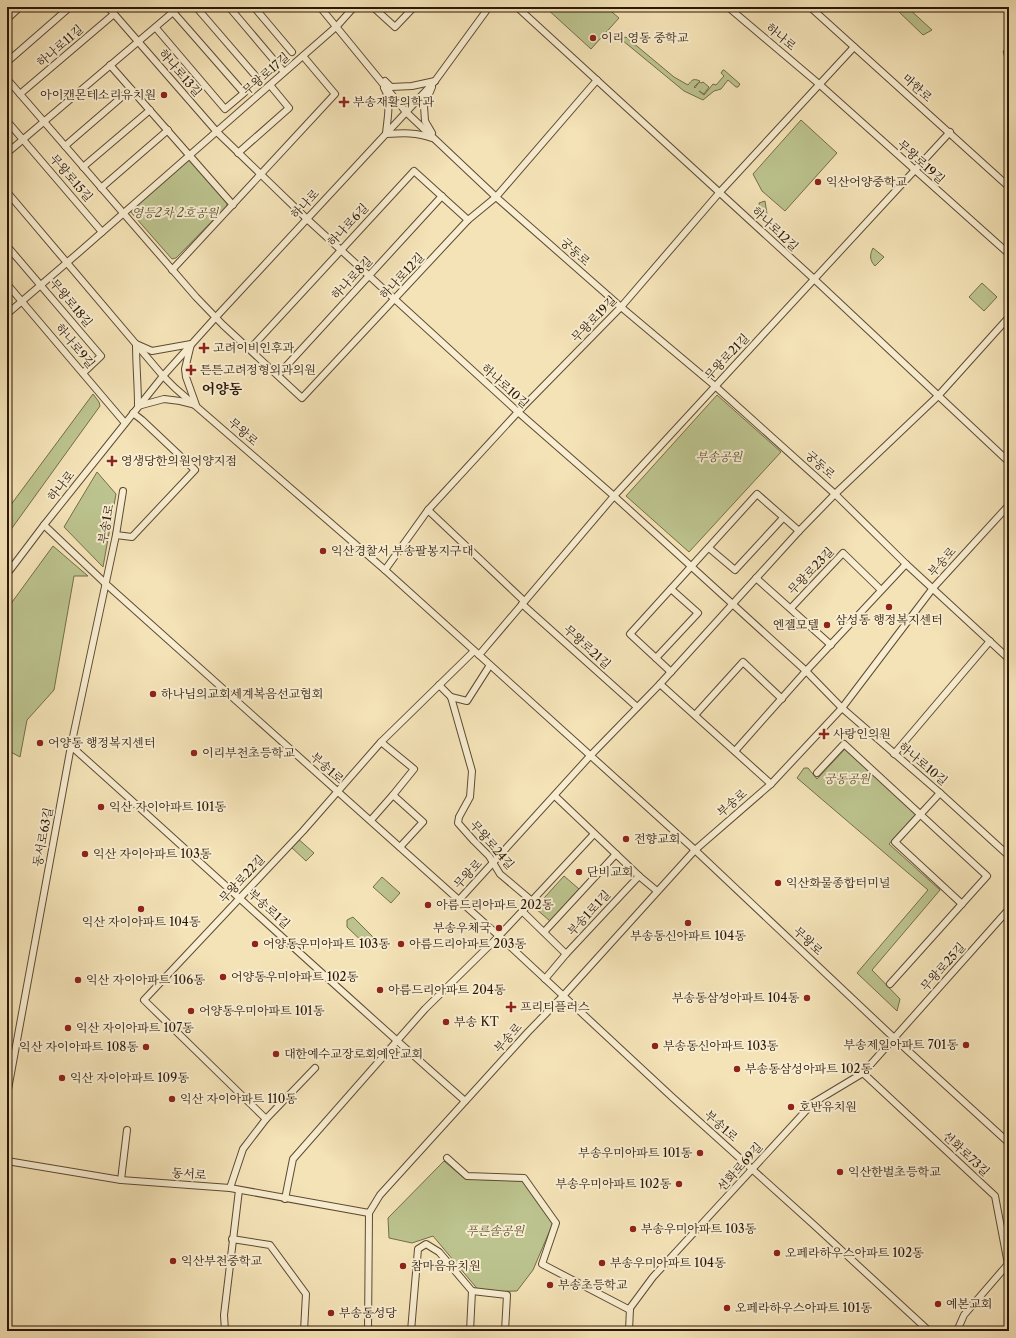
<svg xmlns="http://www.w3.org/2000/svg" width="1016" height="1338" viewBox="0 0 1016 1338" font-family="'Libre Caslon Text','Noto Serif KR',serif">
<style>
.green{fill:#bcc38e;stroke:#746d4a}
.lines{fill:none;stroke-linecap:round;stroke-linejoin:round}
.minor-casing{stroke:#5d4a33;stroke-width:8}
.minor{stroke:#f8edd0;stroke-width:6}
.poi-dot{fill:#8f2418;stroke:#f8edd0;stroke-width:1.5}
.labels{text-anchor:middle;stroke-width:4;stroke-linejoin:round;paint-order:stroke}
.street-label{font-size:12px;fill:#2b1707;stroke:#f8edd0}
.poi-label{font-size:12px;fill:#2b1707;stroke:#f8edd0;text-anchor:start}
.park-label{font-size:12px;font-style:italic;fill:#5e5336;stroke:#f8edd0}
.quarter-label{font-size:14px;font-weight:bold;fill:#2b1707;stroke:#f8edd0}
</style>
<rect width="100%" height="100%" fill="#f4e3b7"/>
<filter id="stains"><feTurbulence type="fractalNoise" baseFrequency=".005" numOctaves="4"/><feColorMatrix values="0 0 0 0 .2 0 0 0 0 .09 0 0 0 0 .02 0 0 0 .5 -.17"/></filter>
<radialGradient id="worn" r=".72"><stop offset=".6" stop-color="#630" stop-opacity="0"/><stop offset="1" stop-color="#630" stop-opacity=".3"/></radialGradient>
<!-- green -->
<g class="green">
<polygon points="545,7 606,7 619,18 591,49"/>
<polygon points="889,7 907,7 932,30 923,35 896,9 892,11"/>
<path d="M626,37l48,40 14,8c4,-5 5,-7 12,-4l-6,6 1,1 4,-6 2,1 2,-1 6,5 -5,7 -5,-3 5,4 9,-11 3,1 8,-9 -3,-3 2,-3h1l16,14 -2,3h-2l-8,-7 -7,9 -7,2 -11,9 -19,-9 -62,-51 1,-2z"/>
<polygon points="1009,49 1009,73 1003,51"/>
<polygon points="801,120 837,153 785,211 762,191 753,174"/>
<polygon points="905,143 917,153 913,158 901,147"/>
<polygon points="189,158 227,201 227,206 176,258 172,259 129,210"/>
<polygon points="765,201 767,214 761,215 759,203"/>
<path d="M873,248l11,9 -9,9c-6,-6 -5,-12 -2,-18z"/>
<polygon points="982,283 997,297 984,311 969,297"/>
<polygon points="93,394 99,402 100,406 7,535 7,510"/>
<polygon points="717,395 781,452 689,552 626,496"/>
<polygon points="97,472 116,494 103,567 64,527"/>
<polygon points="53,546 88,576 74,576 54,690 27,720 20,757 7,750 7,609"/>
<polygon points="845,749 916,814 889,844 940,890 872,970 900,999 897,1011 857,973 928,890 797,778 804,768 808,768 817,779"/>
<polygon points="296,837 314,853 306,861 289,845"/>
<polygon points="564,876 579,889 550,921 535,908"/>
<polygon points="382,877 400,893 391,903 373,887"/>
<polygon points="353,917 374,938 367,946 347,927 347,920"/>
<polygon points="444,1161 465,1179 523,1181 553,1223 533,1270 517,1291 480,1292 433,1236 412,1243 389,1238 388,1218"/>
</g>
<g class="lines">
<defs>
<g id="minor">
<polyline points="108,7 217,132 307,219 518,412 614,496 806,671 842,708 940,793 1009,856"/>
<polyline points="196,7 259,80"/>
<polyline points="229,7 284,72"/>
<polyline points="254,7 292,52"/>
<polyline points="320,7 406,112 496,197 621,307 715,386 835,494 906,564 1009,659"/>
<polyline points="373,7 395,27 414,7"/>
<polyline points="517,7 814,279 1009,462"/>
<polyline points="728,7 819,84 1009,254"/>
<polyline points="810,7 1009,187"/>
<polyline points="7,19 20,7"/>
<polyline points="156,28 225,109 244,93 173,12"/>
<polyline points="7,62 70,7"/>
<polyline points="110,65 233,205"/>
<polyline points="7,79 196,297 223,325 302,398 468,220 496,197 597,80"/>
<polyline points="385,81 391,87 412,86 435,81"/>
<path d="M384,88c8,13 3,32 2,46 16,-1 31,-2 46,4"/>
<polyline points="20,94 114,14"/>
<polyline points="7,121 102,232"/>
<polyline points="432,133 425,121 424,106 432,87"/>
<polyline points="65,146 131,89"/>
<polyline points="7,153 179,7"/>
<polyline points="238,153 289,108 270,85"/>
<polyline points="83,167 150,110"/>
<polyline points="101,188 168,130"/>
<polyline points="7,192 163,376 175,388 385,570 695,850 894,1038 1009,1143"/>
<polyline points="7,246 101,356 83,373"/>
<polyline points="172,270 335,94 303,56"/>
<polyline points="7,284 125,423"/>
<polyline points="7,314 77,254 337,26 354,7"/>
<path d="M136,344l16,7 39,-7 -6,25 1,8 10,28 -16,-4 -16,-2 -26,7c0,-21 -2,-41 -2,-62z"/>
<polyline points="250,349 414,171 468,220"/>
<polyline points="278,375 442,196"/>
<polyline points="428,510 524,601"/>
<polyline points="44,525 106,584 499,936 672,1097 814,1225 929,1331"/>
<polyline points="116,535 132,537 195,470 142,420 133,413"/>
<polyline points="709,548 735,570 783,518"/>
<polyline points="385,570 428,510 518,412 621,307 719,193 854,47"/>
<polyline points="7,574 44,525 163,376 216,317 435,81 489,7"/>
<polyline points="756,578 831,645"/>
<polyline points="522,604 637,707"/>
<polyline points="791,608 843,553 881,590"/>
<polyline points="479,655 614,496 950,132"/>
<polyline points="656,658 698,613 671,589"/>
<polyline points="671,672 630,634 757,494 799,531"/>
<polyline points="660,684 771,784"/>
<polyline points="439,685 451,697 472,771 470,797 459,817 458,823 474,841 489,856 500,874 532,901"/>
<polyline points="451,697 467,701 490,665"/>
<polyline points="695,715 743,662 782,699"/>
<polyline points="381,742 414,769 393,795"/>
<path d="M71,746c132,118 262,239 394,355"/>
<polyline points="735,751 806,671 906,564"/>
<polyline points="894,754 990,641"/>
<polyline points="817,773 844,744 987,876 890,984"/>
<polyline points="940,793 895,842 962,904"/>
<polyline points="555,796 639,876 657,891"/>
<polyline points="371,820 393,795 423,822 400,847"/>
<polyline points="459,900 590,756 660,684 799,531 835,494 938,396 1009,317"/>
<polyline points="522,911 566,954"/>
<polyline points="544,932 616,854"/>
<polyline points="545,979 566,954 639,876"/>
<polyline points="863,1073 995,1196 1008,1264 964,1315 957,1331"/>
<polyline points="7,1095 71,746 116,535 123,491"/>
<polyline points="266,1119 144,1000 303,831 381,742 474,651"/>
<polyline points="447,1158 467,1176 524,1178 556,1223 542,1264 630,1310"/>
<polyline points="7,1161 121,1180 230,1188 369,1213"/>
<polyline points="121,1180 127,1130"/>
<polyline points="230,1188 243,1149 266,1119 315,1068"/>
<polyline points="285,1199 293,1159 425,1009 499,936 594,834"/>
<polyline points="232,1239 270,1245 306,1294 304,1331"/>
<polyline points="472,1291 507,1295 505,1331"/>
<polyline points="225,1331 224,1315 239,1190"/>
<polyline points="368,1331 369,1213 380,1195 528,1032 563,996 695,850 771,784 842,708 933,588 1009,505"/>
<polyline points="411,1331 418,1249 426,1244 439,1252 472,1291 470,1331"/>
<polyline points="629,1331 630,1308 653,1277 813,1103 863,1073 1009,909"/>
</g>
</defs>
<!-- minor casing -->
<use href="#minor" class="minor-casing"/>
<!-- minor -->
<use href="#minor" class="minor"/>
</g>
<!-- markers -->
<g class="poi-dot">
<circle cx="593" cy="38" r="4"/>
<circle cx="164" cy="95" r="4"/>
<path d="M342 96h4v4h4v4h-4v4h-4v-4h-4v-4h4z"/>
<circle cx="818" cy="182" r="4"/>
<path d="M202 342h4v4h4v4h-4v4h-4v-4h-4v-4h4z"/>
<path d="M189 364h4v4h4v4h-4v4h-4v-4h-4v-4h4z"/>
<path d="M110 455h4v4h4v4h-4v4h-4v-4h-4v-4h4z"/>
<circle cx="323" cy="551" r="4"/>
<circle cx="889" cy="607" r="4"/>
<circle cx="827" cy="625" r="4"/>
<circle cx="153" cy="694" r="4"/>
<path d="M822 728h4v4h4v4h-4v4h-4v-4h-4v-4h4z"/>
<circle cx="40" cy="743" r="4"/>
<circle cx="194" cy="753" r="4"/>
<circle cx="101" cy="807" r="4"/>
<circle cx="626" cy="839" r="4"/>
<circle cx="85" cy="854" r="4"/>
<circle cx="579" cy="872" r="4"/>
<circle cx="778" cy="883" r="4"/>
<circle cx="428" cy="905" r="4"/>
<circle cx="141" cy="909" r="4"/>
<circle cx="688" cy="923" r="4"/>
<circle cx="499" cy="928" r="4"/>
<circle cx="255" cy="944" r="4"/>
<circle cx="401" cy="944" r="4"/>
<circle cx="223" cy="977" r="4"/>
<circle cx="78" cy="980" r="4"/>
<circle cx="380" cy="990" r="4"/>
<circle cx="807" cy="998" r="4"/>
<path d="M509 1001h4v4h4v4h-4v4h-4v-4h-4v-4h4z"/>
<circle cx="191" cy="1011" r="4"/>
<circle cx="446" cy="1022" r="4"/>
<circle cx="68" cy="1028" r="4"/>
<circle cx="966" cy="1045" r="4"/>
<circle cx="655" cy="1046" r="4"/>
<circle cx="146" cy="1047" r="4"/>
<circle cx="276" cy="1054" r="4"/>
<circle cx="737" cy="1069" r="4"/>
<circle cx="62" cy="1078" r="4"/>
<circle cx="172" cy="1099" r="4"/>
<circle cx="791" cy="1107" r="4"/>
<circle cx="700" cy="1153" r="4"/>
<circle cx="840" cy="1172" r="4"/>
<circle cx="679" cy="1184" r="4"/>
<circle cx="633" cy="1229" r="4"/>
<circle cx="777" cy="1253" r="4"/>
<circle cx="173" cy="1261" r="4"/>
<circle cx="602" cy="1263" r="4"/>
<circle cx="403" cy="1266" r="4"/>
<circle cx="550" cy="1285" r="4"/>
<circle cx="938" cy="1304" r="4"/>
<circle cx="727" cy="1308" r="4"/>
<circle cx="331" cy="1313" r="4"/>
</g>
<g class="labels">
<!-- street labels -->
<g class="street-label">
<text transform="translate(781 37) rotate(40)" y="4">하나로</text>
<text transform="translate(60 46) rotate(-41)" y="4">하나로11길</text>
<text transform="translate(180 73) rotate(49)" y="4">하나로13길</text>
<text transform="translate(266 74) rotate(-41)" y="4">무왕로17길</text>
<text transform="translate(917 88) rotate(42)" y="4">마한로</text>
<text transform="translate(921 162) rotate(42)" y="4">무왕로19길</text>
<text transform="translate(71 178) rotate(49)" y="4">무왕로15길</text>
<text transform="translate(305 204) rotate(-47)" y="4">하나로</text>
<text transform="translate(348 225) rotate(-47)" y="4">하나로6길</text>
<text transform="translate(775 229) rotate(43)" y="4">하나로12길</text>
<text transform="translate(575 252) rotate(42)" y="4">궁동로</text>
<text transform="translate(402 276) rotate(-47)" y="4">하나로12길</text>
<text transform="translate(352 278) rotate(-47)" y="4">하나로8길</text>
<text transform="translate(71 303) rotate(50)" y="4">무왕로18길</text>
<text transform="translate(594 319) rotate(-46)" y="4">무왕로19길</text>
<text transform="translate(75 346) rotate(50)" y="4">하나로9길</text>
<text transform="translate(727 357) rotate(-47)" y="4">무왕로21길</text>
<text transform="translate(505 386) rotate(42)" y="4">하나로10길</text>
<text transform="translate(243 432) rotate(41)" y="4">무왕로</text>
<text transform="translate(820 465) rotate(42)" y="4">궁동로</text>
<text transform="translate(61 486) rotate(-51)" y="4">하나로</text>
<text transform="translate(106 524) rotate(-80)" y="4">부송1로</text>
<text transform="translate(942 562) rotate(-48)" y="4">부송로</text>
<text transform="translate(811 571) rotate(-46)" y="4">무왕로23길</text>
<text transform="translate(587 647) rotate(42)" y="4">무왕로21길</text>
<text transform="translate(923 764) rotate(40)" y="4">하나로10길</text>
<text transform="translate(327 768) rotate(42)" y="4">부송1로</text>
<text transform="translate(732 803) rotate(-41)" y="4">부송로</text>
<text transform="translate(43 837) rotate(-79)" y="4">동서로63길</text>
<text transform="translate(492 845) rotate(49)" y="4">무왕로24길</text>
<text transform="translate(468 874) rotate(-47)" y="4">무왕로</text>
<text transform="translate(242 879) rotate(-47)" y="4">무왕로22길</text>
<text transform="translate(269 909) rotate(42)" y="4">부송로1길</text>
<text transform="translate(589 913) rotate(-47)" y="4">부송1로1길</text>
<text transform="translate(808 941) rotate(43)" y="4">무왕로</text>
<text transform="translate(943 967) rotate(-48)" y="4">무왕로25길</text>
<text transform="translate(508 1038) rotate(-48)" y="4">부송로</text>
<text transform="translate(721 1126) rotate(42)" y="4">부송1로</text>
<text transform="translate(966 1154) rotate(43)" y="4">선화로73길</text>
<text transform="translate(740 1167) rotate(-48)" y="4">선화로69길</text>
<text transform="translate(189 1174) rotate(4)" y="4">동서로</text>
</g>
<!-- poi labels -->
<g class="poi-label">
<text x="601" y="42">이리 영동 중학교</text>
<text x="156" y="99" text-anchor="end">아이캔몬테소리유치원</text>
<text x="353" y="106">부송재활의학과</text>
<text x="826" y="186">익산어양중학교</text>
<text x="213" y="352">고려이비인후과</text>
<text x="200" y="374">튼튼고려정형외과의원</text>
<text x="121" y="465">영생당한의원어양지점</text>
<text x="331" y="555">익산경찰서 부송팔봉지구대</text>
<text x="889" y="624" text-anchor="middle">삼성동 행정복지센터</text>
<text x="819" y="629" text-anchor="end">엔젤모텔</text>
<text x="161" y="698">하나님의교회세계복음선교협회</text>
<text x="833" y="738">사랑인의원</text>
<text x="48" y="747">어양동 행정복지센터</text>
<text x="202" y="757">이리부천초등학교</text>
<text x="109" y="811">익산 자이아파트 101동</text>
<text x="634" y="843">전향교회</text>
<text x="93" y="858">익산 자이아파트 103동</text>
<text x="587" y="876">단비교회</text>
<text x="786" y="887">익산화물종합터미널</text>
<text x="436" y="909">아름드리아파트 202동</text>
<text x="141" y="926" text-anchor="middle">익산 자이아파트 104동</text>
<text x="491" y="932" text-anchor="end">부송우체국</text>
<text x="688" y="940" text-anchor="middle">부송동신아파트 104동</text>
<text x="263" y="948">어양동우미아파트 103동</text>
<text x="409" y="948">아름드리아파트 203동</text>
<text x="231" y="981">어양동우미아파트 102동</text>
<text x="86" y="984">익산 자이아파트 106동</text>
<text x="388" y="994">아름드리아파트 204동</text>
<text x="799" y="1002" text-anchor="end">부송동삼성아파트 104동</text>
<text x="520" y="1011">프리티플러스</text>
<text x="199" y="1015">어양동우미아파트 101동</text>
<text x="454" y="1026">부송 KT</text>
<text x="76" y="1032">익산 자이아파트 107동</text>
<text x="958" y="1049" text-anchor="end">부송제일아파트 701동</text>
<text x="663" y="1050">부송동신아파트 103동</text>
<text x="138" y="1051" text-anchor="end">익산 자이아파트 108동</text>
<text x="284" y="1058">대한예수교장로회예안교회</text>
<text x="745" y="1073">부송동삼성아파트 102동</text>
<text x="70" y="1082">익산 자이아파트 109동</text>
<text x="180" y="1103">익산 자이아파트 110동</text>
<text x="799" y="1111">호반유치원</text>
<text x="692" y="1157" text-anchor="end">부송우미아파트 101동</text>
<text x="848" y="1176">익산한벌초등학교</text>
<text x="671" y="1188" text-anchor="end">부송우미아파트 102동</text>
<text x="641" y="1233">부송우미아파트 103동</text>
<text x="785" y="1257">오페라하우스아파트 102동</text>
<text x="181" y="1265">익산부천중학교</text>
<text x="610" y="1267">부송우미아파트 104동</text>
<text x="411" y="1270">참마음유치원</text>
<text x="558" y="1289">부송초등학교</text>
<text x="946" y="1308">예본교회</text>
<text x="735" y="1312">오페라하우스아파트 101동</text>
<text x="339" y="1317">부송동성당</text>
</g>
<!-- park labels -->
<g class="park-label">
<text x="175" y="217">영등2차 2호공원</text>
<text x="719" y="461">부송공원</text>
<text x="847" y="783">궁동공원</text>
<text x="495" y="1235">푸른솔공원</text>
</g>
<!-- quarter labels -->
<g class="quarter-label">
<text x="222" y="394">어양동</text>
</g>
</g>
<!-- margin -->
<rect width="1016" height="1338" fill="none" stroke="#f4e3b7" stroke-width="24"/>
<rect x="8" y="8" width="1000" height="1322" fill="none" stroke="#2b1707" stroke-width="2"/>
<rect x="12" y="12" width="992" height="1314" fill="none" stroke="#2b1707"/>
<rect width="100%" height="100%" filter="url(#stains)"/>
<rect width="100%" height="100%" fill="url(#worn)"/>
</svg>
